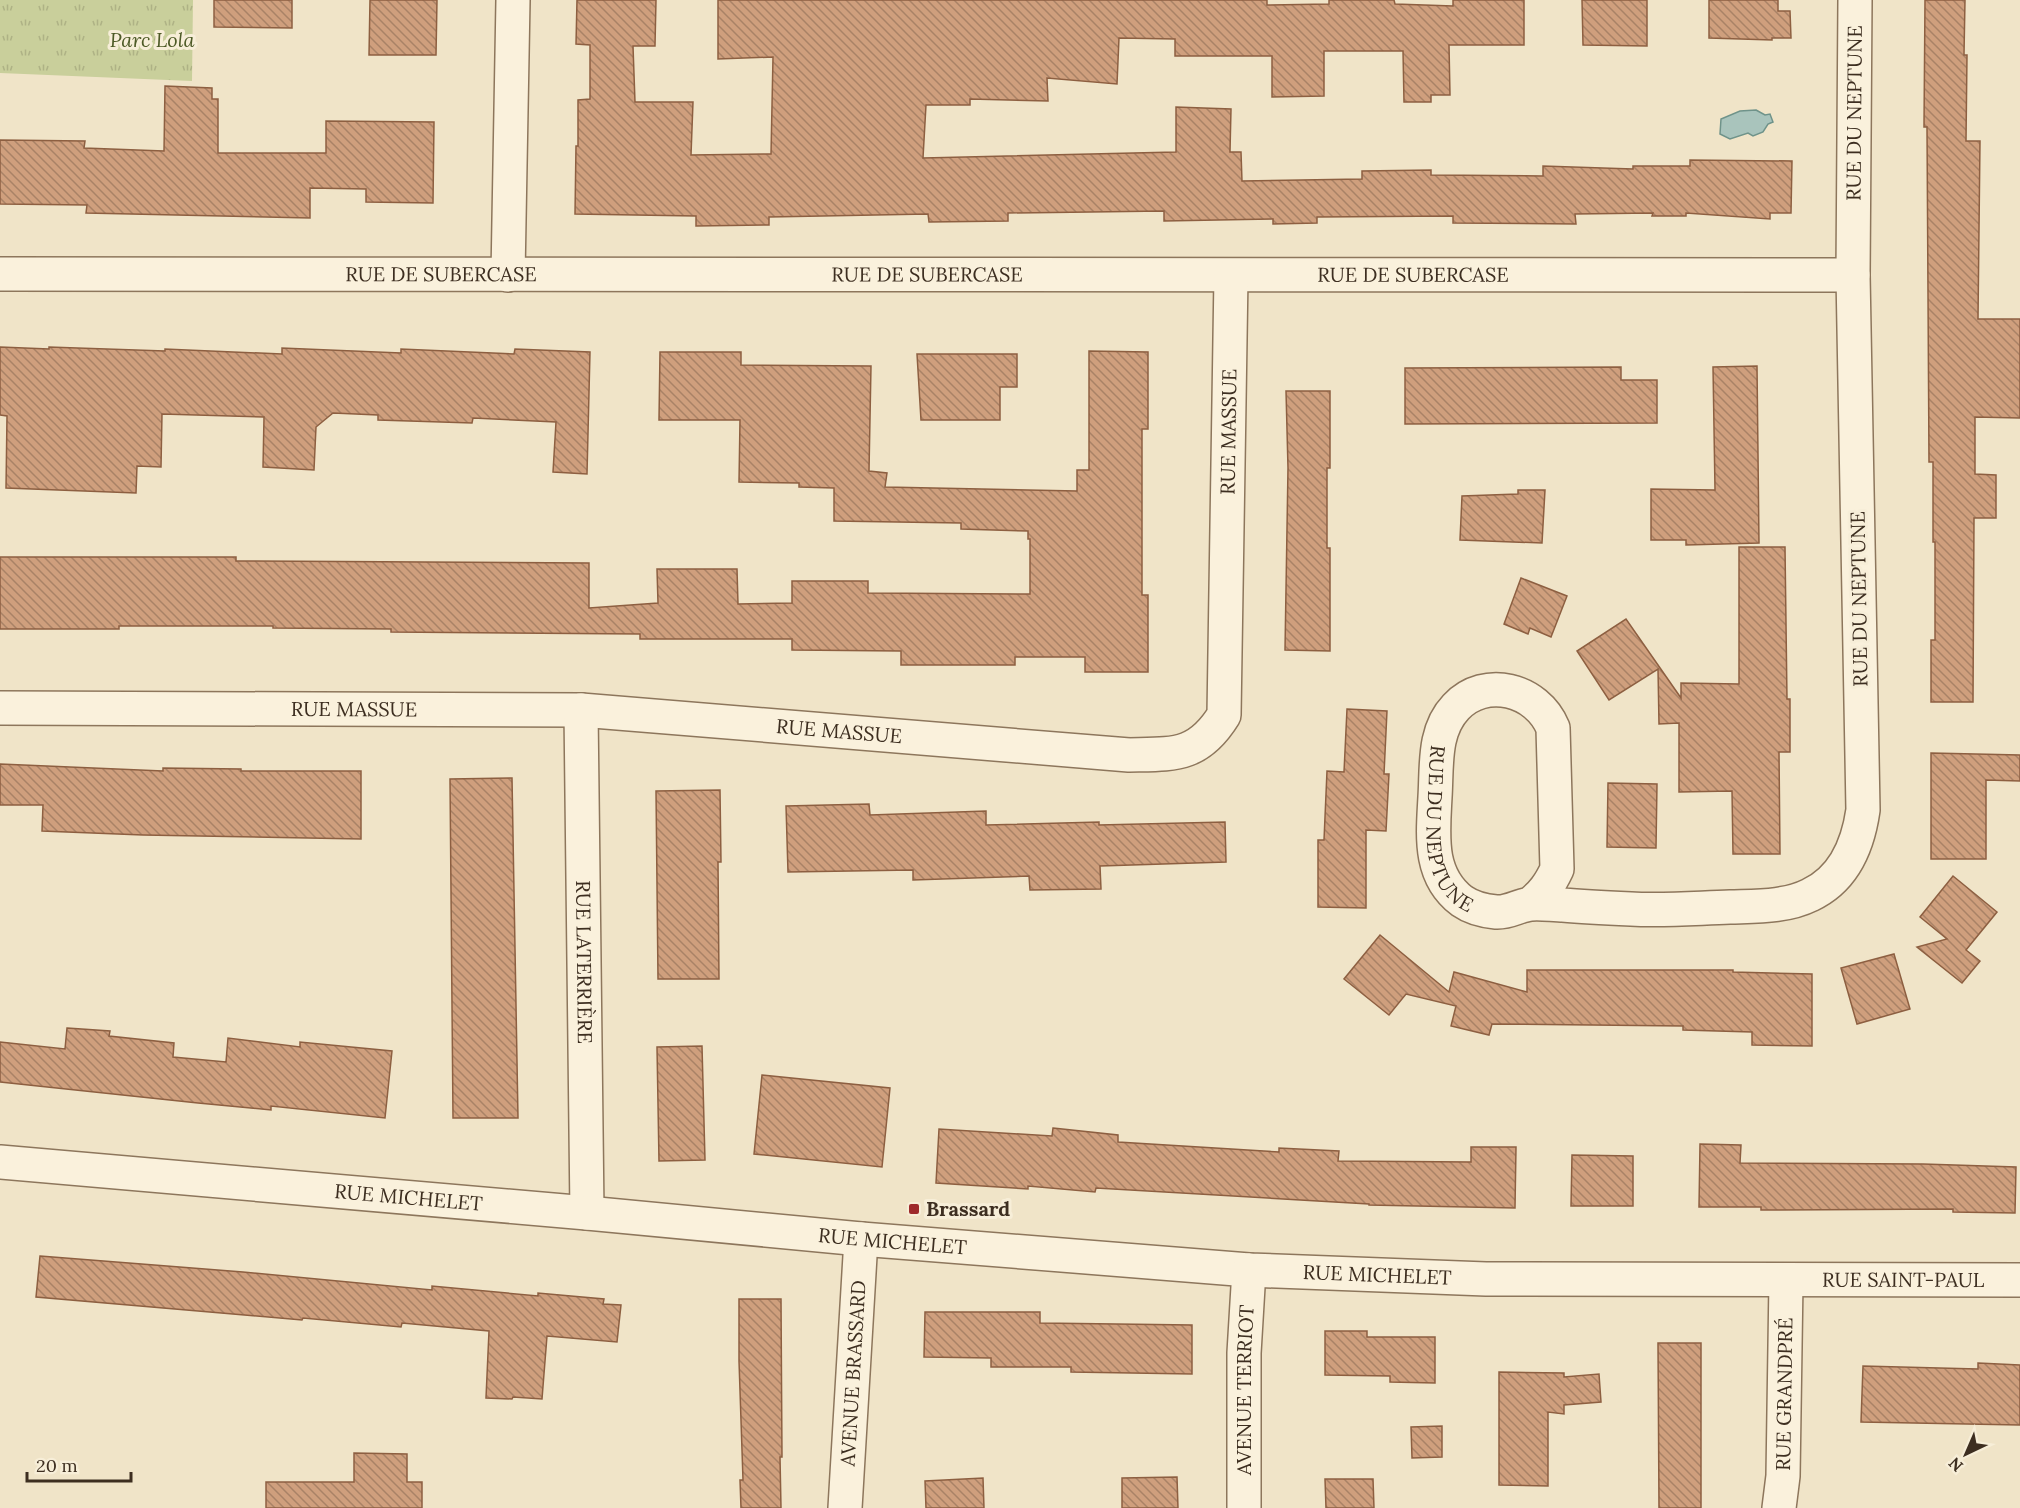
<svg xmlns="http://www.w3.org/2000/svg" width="2020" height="1508" viewBox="0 0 2020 1508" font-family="Lora,serif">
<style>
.park{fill:url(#park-tufts)}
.water{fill:#a9c4bc;stroke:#6f938a;stroke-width:1.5}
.building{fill:url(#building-back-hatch);stroke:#8d5f41;stroke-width:1.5}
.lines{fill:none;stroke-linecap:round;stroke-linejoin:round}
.minor-casing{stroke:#8d765c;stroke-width:36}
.minor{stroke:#faf1dc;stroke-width:33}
.poi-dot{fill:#9e2a2b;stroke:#f7eed8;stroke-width:2}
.labels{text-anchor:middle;stroke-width:6;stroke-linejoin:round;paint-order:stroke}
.park-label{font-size:20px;font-style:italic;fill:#4d5a26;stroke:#f7eed8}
.street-label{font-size:20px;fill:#3d2e20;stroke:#f7eed8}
.poi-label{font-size:20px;font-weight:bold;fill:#3d2e20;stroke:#f7eed8;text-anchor:start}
</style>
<defs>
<pattern id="park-tufts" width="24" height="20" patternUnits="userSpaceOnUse" patternTransform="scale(1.5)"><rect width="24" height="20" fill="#c9cf9b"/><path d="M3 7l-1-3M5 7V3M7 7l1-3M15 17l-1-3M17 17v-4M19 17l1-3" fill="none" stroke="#aeb285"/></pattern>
<pattern id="building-back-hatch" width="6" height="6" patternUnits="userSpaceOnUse" patternTransform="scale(1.5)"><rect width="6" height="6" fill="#cf9f7d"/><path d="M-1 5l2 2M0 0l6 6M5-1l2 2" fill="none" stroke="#a98266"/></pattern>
</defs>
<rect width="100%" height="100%" fill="#f0e4c8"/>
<!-- park -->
<polygon class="park" points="0,0 193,0 192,81 0,73"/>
<!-- water -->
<polygon class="water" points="1756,110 1765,115 1770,114 1773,122 1768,124 1763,132 1753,136 1748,133 1730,139 1720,134 1721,119 1740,111"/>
<!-- building -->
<g class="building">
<polygon points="214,0 292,0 292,28 214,27"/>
<polygon points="370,0 437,0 436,55 369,55"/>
<polygon points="577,0 656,0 655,46 633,46 635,102 693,102 691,155 771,154 773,57 718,59 718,0 1267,0 1267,5 1329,4 1329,0 1394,0 1395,4 1453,6 1453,0 1524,0 1524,45 1449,45 1450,95 1431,95 1431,102 1404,102 1403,51 1324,51 1324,96 1272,97 1272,56 1175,56 1175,39 1119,38 1117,84 1047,78 1048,101 970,99 970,105 926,105 923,158 1176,152 1176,107 1231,109 1230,152 1241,152 1242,181 1362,179 1362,171 1431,170 1431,175 1543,176 1543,166 1633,169 1633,166 1690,166 1690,160 1792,161 1791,213 1770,213 1770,219 1686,213 1686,216 1652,216 1653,213 1575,214 1576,224 1453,223 1453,216 1317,217 1317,223 1273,224 1273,219 1164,221 1164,211 1008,213 1008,221 929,222 928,214 769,217 769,225 696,226 696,216 575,214 576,146 578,146 578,100 590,99 590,45 576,44"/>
<polygon points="1582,0 1647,0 1647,46 1583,45"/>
<polygon points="1709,0 1778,0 1778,11 1790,11 1791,38 1772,38 1772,40 1709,38"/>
<polygon points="1925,0 1965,0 1964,55 1967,55 1966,141 1980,141 1978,319 2020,319 2020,418 1975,417 1975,474 1996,475 1996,518 1974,518 1973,702 1931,702 1931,640 1935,640 1935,542 1933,542 1933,462 1929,462 1927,127 1924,127"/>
<polygon points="165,86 212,88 212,99 218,99 218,153 326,153 326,121 434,122 433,203 366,202 366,189 310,188 310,218 86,213 87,205 0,204 0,140 85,141 84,148 164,151"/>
<polygon points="0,347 49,349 49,347 165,351 165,349 282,354 282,348 401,353 401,349 514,354 515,349 590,352 587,474 553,472 556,422 473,418 472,423 378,420 378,415 333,413 316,427 314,470 263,467 264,417 162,414 161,467 137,466 136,493 6,488 7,416 0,415"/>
<polygon points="1089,351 1148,352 1148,429 1142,429 1142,595 1148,595 1148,672 1085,672 1085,657 1015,657 1015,665 901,665 901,651 792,650 792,639 640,639 640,634 391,632 391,629 273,628 273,626 119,626 119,629 0,629 0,557 236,557 236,561 589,563 589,608 658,603 657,569 737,569 738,604 792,603 792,581 868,581 868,593 1030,594 1030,539 1028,539 1028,531 961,529 961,523 834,521 834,488 799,487 799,483 739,482 740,420 659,420 660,352 741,352 741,365 871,366 869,471 887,473 885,487 1077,491 1077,470 1089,470"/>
<polygon points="917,354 1017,354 1017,387 1000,387 1000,420 921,420"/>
<polygon points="1757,366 1759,543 1686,545 1686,540 1651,540 1651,489 1715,490 1713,367"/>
<polygon points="1621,367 1621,380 1657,380 1657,423 1405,424 1405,368"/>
<polygon points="1286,391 1330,391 1330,468 1327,468 1327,548 1330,548 1330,651 1285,650 1288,468"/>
<polygon points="1518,490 1545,490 1542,543 1460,540 1462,496 1518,494"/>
<polygon points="1739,547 1785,547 1787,699 1790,699 1790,752 1779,752 1780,854 1733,854 1732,791 1679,792 1679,723 1659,724 1658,669 1609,700 1577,651 1626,619 1681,698 1681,683 1739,684"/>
<polygon points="1521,578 1567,596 1551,637 1530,628 1528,634 1504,624"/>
<polygon points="1347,709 1387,711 1384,774 1389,774 1386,831 1366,830 1366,908 1318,907 1318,840 1324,840 1327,771 1344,772"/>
<polygon points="1931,753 2020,755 2020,781 1986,780 1986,859 1931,859"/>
<polygon points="0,764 163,771 163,768 241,769 241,771 361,771 361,839 143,835 42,831 43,805 0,805"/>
<polygon points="512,778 518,1118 453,1118 450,779"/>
<polygon points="1608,783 1657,784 1656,848 1607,847"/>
<polygon points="720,790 721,862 718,862 719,979 658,979 656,791"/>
<polygon points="869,804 870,815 986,811 986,825 1099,822 1099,825 1225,822 1226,862 1100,866 1101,889 1030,890 1029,876 913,880 913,870 788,872 786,806"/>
<polygon points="1953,876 1997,912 1966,950 1980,961 1962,983 1917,947 1947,939 1920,917"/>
<polygon points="1380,935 1449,992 1454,972 1527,992 1527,970 1733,970 1733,972 1812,974 1812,1046 1752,1045 1752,1032 1683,1030 1683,1026 1492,1024 1489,1035 1451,1026 1456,1006 1406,994 1389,1015 1344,979"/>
<polygon points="1894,954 1910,1009 1857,1024 1841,968"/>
<polygon points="67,1028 110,1031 109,1036 174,1043 173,1057 226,1062 228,1038 300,1047 300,1042 392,1051 385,1118 271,1106 271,1110 198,1103 0,1082 0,1042 65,1049"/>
<polygon points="702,1046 705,1160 659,1161 657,1047"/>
<polygon points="762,1075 890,1088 882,1167 754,1154"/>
<polygon points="1053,1128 1118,1135 1118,1142 1279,1152 1279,1148 1339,1151 1338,1161 1471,1162 1471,1147 1516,1147 1515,1208 1369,1205 1369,1204 1096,1188 1095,1192 1028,1186 1028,1189 936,1183 939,1129 1052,1136"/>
<polygon points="1700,1144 1741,1145 1740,1163 1923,1164 2016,1167 2015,1213 1953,1212 1953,1209 1761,1210 1761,1207 1699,1207"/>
<polygon points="1572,1155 1633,1156 1633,1206 1571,1206"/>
<polygon points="40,1256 243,1272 432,1290 432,1286 538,1296 538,1293 604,1299 603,1304 621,1305 617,1342 547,1336 542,1399 513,1397 512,1399 486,1398 489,1331 402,1323 401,1327 303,1318 302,1320 36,1297"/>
<polygon points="739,1299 781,1299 782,1457 780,1457 781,1508 741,1508 740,1480 743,1480 739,1361"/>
<polygon points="925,1312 1040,1312 1040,1323 1192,1325 1192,1374 1071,1372 1071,1367 991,1367 991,1358 924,1357"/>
<polygon points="1325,1331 1367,1331 1367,1337 1435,1337 1435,1383 1390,1382 1390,1376 1325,1375"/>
<polygon points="1658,1343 1701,1343 1701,1508 1659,1508"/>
<polygon points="1978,1363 2020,1365 2020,1425 1861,1422 1863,1366 1978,1369"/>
<polygon points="1499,1372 1564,1373 1564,1377 1599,1374 1601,1402 1564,1405 1564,1414 1548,1412 1548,1486 1499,1485"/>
<polygon points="1442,1426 1442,1457 1412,1458 1411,1427"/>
<polygon points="354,1453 407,1454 407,1482 422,1482 422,1508 266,1508 266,1482 354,1482"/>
<polygon points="1177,1477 1178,1508 1122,1508 1122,1478"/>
<polygon points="983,1478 984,1508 926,1508 925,1481"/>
<polygon points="1325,1479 1373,1479 1374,1508 1326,1508"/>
</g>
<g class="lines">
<defs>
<g id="minor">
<path id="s1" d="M0,274l1853,1"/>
<polyline points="508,275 513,0"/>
<path id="s2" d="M0,708l581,2 548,45c45,-1 69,2 95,-40l7,-439"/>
<path id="s3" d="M581,710l6,503"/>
<path id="s4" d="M1530,904c13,-10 20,-20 27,-35l-4,-141c-16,-39 -68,-52 -97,-21 -23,24 -19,59 -21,90 -2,38 -7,78 27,104 10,7 23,10 34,11 13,1 23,-7 35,-8 10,-1 22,1 32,1 22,2 45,3 68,4 33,2 66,-1 99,-2 27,-1 56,0 80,-12 34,-16 48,-50 53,-85l-10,-535 2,-275"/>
<path id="s5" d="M0,1162l587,51 274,26 388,31 237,9 534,1"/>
<path id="s6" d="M845,1508l16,-269"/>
<path id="s7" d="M1244,1508v-155l5,-83"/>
<path id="s8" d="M1779,1508l4,-32 3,-195"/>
</g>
</defs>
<!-- minor casing -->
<use href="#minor" class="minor-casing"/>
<!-- minor -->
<use href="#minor" class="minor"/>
</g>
<!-- markers -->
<rect class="poi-dot" x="908" y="1203" width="12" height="12" rx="3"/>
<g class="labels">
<!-- park labels -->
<g class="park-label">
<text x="152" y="47">Parc Lola</text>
</g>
<!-- street labels -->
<g class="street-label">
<text dy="7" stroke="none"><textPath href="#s4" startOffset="1665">RUE DU NEPTUNE</textPath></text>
<text dy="7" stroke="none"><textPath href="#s1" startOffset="441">RUE DE SUBERCASE</textPath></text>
<text dy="7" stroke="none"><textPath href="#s1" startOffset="927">RUE DE SUBERCASE</textPath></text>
<text dy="7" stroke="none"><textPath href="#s1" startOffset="1413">RUE DE SUBERCASE</textPath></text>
<text dy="7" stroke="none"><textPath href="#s2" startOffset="1524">RUE MASSUE</textPath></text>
<text transform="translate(1859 599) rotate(-91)" y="7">RUE DU NEPTUNE</text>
<text dy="7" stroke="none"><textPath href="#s2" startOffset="354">RUE MASSUE</textPath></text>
<text dy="7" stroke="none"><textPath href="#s2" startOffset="840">RUE MASSUE</textPath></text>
<text dy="7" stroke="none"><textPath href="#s4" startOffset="434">RUE DU NEPTUNE</textPath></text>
<text dy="7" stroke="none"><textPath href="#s3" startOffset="252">RUE LATERRIÈRE</textPath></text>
<text dy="7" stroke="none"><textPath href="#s5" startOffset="410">RUE MICHELET</textPath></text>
<text dy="7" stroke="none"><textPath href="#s5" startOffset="896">RUE MICHELET</textPath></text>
<text dy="7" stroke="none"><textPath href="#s5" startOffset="1382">RUE MICHELET</textPath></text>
<text dy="7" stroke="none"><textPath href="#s5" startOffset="1908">RUE SAINT-PAUL</textPath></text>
<text dy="7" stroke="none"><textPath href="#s6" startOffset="135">AVENUE BRASSARD</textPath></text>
<text dy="7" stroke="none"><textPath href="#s7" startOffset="118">AVENUE TERRIOT</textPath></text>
<text dy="7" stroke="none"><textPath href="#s8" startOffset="114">RUE GRANDPRÉ</textPath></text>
</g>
<!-- poi labels -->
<g class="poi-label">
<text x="926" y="1216">Brassard</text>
</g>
</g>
<!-- north arrow -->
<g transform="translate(1966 1454) rotate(224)" stroke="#f7eed8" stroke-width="4.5" paint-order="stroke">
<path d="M0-4.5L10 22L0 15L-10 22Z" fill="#3d2e20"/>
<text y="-9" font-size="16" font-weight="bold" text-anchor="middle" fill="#3d2e20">N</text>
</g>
<!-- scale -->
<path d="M27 1472v9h104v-9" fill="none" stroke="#3d2e20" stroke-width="3"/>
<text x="36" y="1472" font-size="18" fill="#3d2e20" stroke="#f7eed8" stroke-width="4.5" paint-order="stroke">20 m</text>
</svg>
